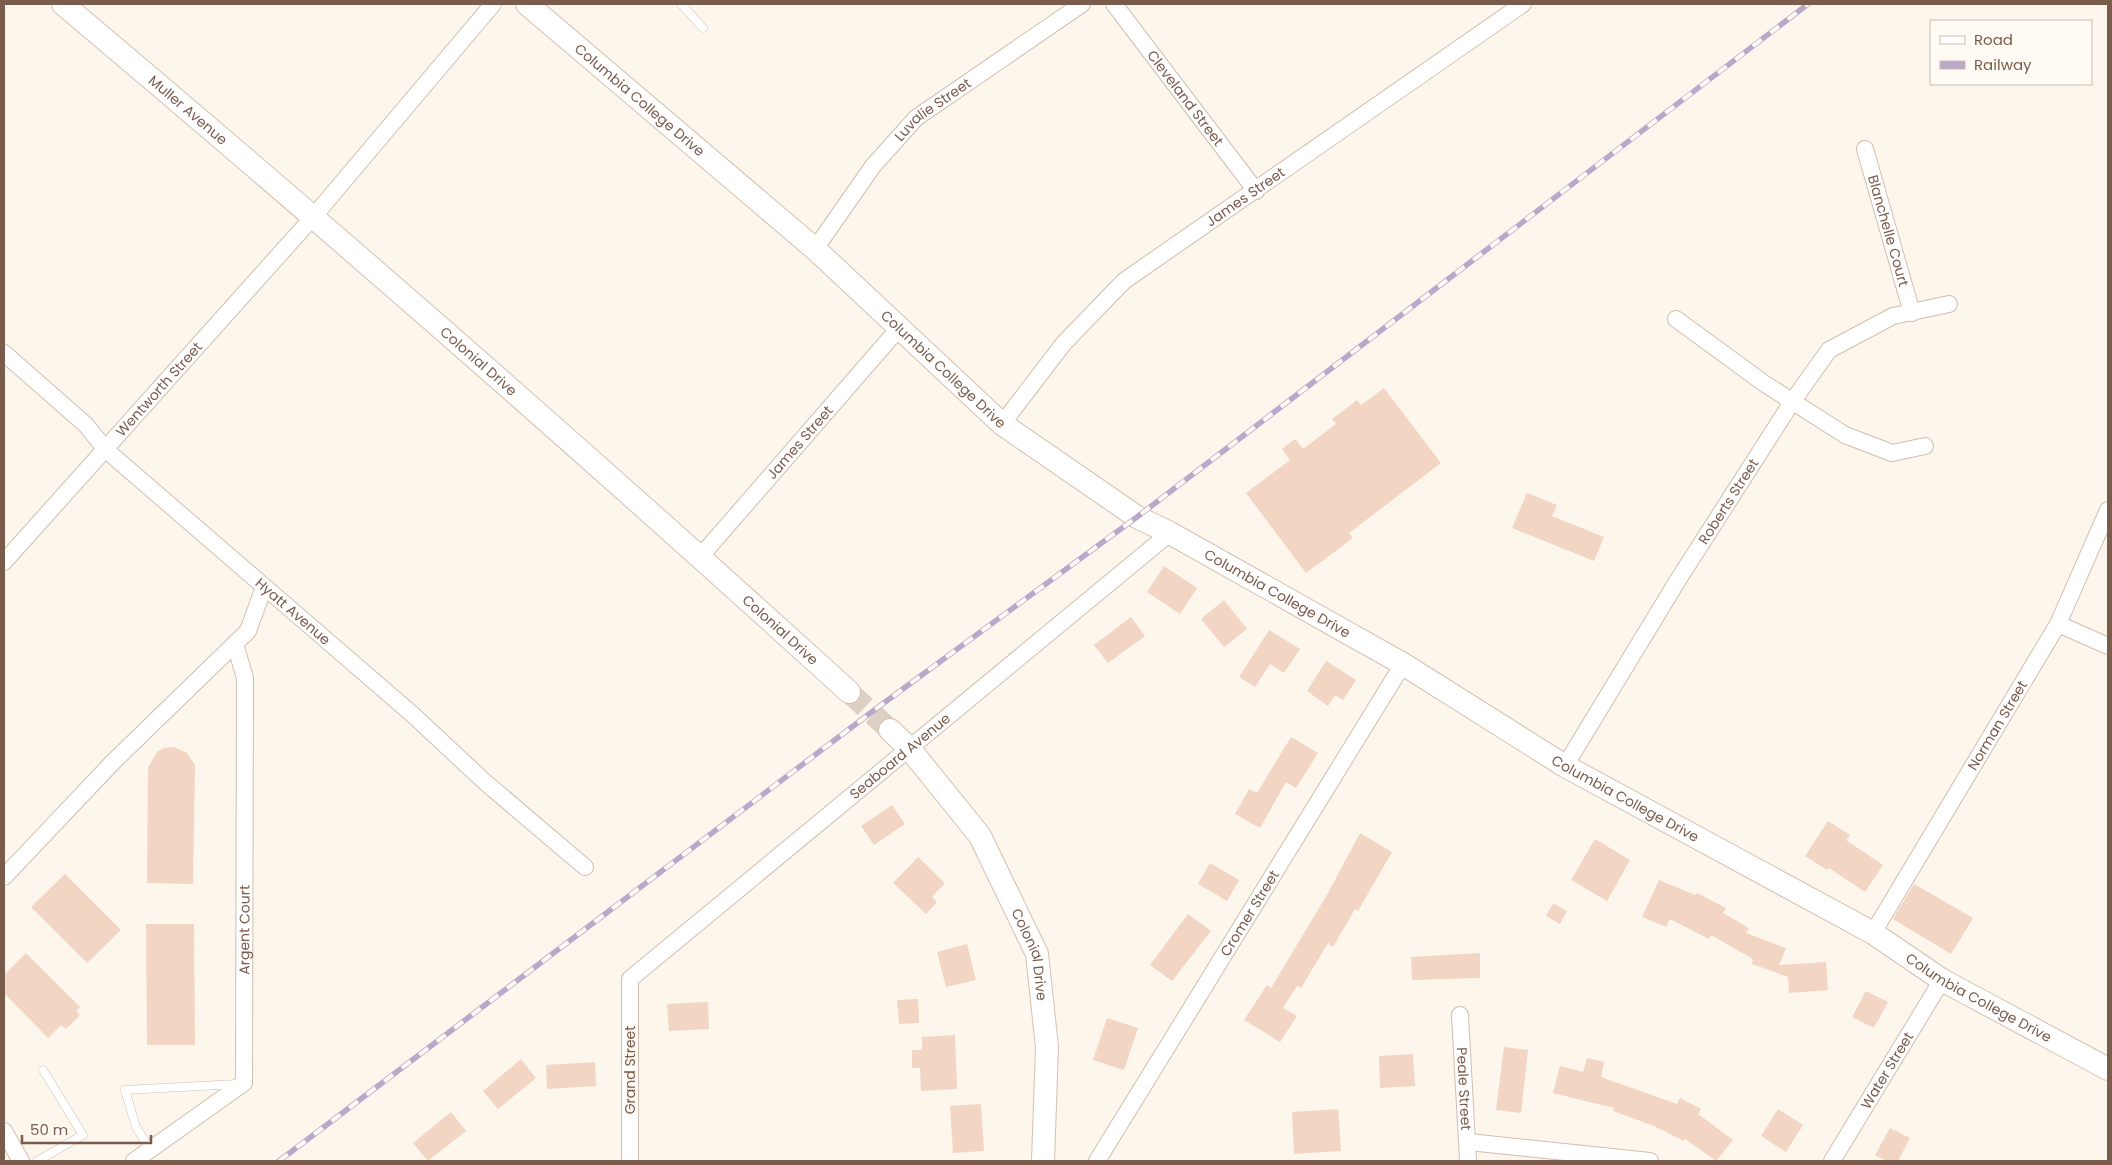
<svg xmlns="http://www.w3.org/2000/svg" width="2112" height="1165" viewBox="0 0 2112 1165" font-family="Poppins,sans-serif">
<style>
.building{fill:#f3d5c3}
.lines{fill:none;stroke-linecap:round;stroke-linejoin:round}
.secondary-tunnel{stroke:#dcd0c4;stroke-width:22;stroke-dasharray:22 11;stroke-linecap:butt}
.lane-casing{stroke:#d1beb0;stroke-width:9}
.street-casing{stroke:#d1beb0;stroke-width:18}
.secondary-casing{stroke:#d6c0b0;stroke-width:24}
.lane{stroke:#fff;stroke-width:8}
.street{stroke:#fff;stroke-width:16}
.secondary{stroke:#fff;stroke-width:22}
.rail-casing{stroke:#b9a8c9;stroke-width:5.5}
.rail{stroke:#fffaf3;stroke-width:4;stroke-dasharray:11;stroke-linecap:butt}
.labels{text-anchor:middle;stroke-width:4.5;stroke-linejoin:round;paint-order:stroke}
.street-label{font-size:14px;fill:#7a5c4d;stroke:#fffaf3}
</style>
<rect width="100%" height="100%" fill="#fdf6ec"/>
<!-- building -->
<g class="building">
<polygon points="1384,388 1441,463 1349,533 1353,538 1306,573 1246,493 1290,460 1282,449 1295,439 1303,449 1336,424 1332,419 1357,400 1361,405"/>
<polygon points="1527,493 1557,505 1552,516 1604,537 1594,561 1512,528"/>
<polygon points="1164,566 1197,588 1180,614 1147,592"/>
<polygon points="1224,600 1247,629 1224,647 1201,619"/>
<polygon points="1131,617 1145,636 1108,663 1094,645"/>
<polygon points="1269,630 1300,649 1284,673 1270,664 1255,687 1239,677"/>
<polygon points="1326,661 1356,680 1343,700 1335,695 1328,706 1307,691"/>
<polygon points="1291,737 1318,753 1296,788 1286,782 1260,828 1235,814 1249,789 1257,793"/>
<polygon points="174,747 187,753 195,765 193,884 147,883 148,768 157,752 164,748"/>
<polygon points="892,805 905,824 874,845 861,826"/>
<polygon points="1828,821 1850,835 1846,840 1883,865 1865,892 1829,868 1827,870 1805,856"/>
<polygon points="1360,833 1392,852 1358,911 1355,909 1333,947 1328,943 1301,988 1297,986 1283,1008 1297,1016 1280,1042 1244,1020 1267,985 1271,988 1328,893"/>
<polygon points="1595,839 1630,860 1607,901 1571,880"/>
<polygon points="918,857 945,883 932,897 937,902 926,914 893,883"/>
<polygon points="1210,863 1239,880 1227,901 1198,884"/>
<polygon points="65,874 121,930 87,963 31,907"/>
<polygon points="1659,880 1695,895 1697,893 1726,908 1723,913 1749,928 1746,933 1786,948 1779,965 1826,962 1828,990 1789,993 1788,977 1752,964 1753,959 1711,935 1709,939 1670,919 1666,927 1642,917"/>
<polygon points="1914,884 1973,918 1951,954 1893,919"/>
<polygon points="1553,903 1567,911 1560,924 1546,916"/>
<polygon points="1188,914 1211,931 1172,981 1150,965"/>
<polygon points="146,924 194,924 195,1045 147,1045"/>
<polygon points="967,944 976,980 946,987 937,952"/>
<polygon points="26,953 80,1007 76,1011 80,1015 66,1029 61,1025 48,1038 4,993 4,975"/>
<polygon points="1480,953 1480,978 1412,980 1411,957"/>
<polygon points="1866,991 1888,1002 1874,1028 1852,1017"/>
<polygon points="918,999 919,1023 899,1024 897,1000"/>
<polygon points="708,1002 709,1029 669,1031 667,1004"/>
<polygon points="1107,1018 1138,1028 1124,1070 1093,1060"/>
<polygon points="955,1035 957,1089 921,1091 920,1068 912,1068 912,1050 922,1050 922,1037"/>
<polygon points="1504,1047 1528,1050 1521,1113 1496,1110"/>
<polygon points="1413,1054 1415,1086 1380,1088 1379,1056"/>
<polygon points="1587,1058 1604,1062 1601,1077 1677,1104 1680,1098 1701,1109 1698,1114 1733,1140 1716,1161 1685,1139 1684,1141 1654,1126 1613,1111 1614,1108 1553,1093 1560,1066 1583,1072"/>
<polygon points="521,1059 536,1078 498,1109 483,1091"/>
<polygon points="595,1062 596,1086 547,1089 546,1065"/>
<polygon points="981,1104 984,1151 953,1153 950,1106"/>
<polygon points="1338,1109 1341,1151 1294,1154 1292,1112"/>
<polygon points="1778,1109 1803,1125 1786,1152 1761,1136"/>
<polygon points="451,1112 466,1131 428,1161 413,1143"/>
<polygon points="1890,1128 1910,1138 1898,1161 1887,1161 1875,1155"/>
</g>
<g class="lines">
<!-- secondary-tunnel -->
<polyline class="secondary-tunnel" points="849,692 890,730"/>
<defs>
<g id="lane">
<polyline points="681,4 703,28"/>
<polyline points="150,1149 136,1127 125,1090 238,1084"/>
<polyline points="37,1161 83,1135 43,1070"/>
</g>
<g id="street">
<path id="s1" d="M1114,4l142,187"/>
<path id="s2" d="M1865,149l47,164"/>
<path id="s3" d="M815,249l58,-83 43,-48 166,-114"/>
<polyline points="1676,319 1765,384 1845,435 1892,453 1925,446"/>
<path id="s4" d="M4,353l82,72 20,25 306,264 74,69 99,84"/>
<path id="s5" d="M1002,424l62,-81 60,-62 399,-277"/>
<path id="s6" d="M700,557l200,-230"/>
<path id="s7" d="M4,562l310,-346 179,-212"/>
<polyline points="2058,624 2108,646"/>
<path id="s8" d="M1565,766l113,-186 114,-178 37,-52 64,-34 56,-12"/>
<polyline points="4,877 113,762 248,631 264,587"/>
<path id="s9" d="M1873,933l185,-309 50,-114"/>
<path id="s10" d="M1460,1015l8,146"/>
<polyline points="4,1131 21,1161"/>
<polyline points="1469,1142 1650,1161"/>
<path id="s11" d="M134,1161l110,-78 1,-405 -10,-34"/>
<path id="s12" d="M630,1161v-182l540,-446"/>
<path id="s13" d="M1097,1161l306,-497"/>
<path id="s14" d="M1832,1161l110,-181"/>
</g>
<g id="secondary">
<path id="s15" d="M63,4c266,224 529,454 786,688"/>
<path id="s16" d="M527,4l288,245 187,175 135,93 33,16 233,131 162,102 308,167 69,47 166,89"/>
<path id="s17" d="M890,730l19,18 71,88 57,118 10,93 -4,114"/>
</g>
</defs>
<!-- lane casing -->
<use href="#lane" class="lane-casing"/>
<!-- street casing -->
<use href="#street" class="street-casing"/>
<!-- secondary casing -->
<use href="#secondary" class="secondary-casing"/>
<!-- lane -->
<use href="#lane" class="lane"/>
<!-- street -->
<use href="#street" class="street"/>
<!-- secondary -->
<use href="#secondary" class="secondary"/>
<defs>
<polyline id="rail" points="279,1161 877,708 1137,517 1808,4"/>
</defs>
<!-- rail casing -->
<use href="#rail" class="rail-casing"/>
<!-- rail -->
<use href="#rail" class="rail"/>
</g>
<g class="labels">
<!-- street labels -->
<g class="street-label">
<text dy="5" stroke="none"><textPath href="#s1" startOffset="118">Cleveland Street</textPath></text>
<text dy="5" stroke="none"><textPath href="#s16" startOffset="148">Columbia College Drive</textPath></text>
<text dy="5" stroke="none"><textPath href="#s15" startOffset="164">Muller Avenue</textPath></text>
<text dy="5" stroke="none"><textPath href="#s3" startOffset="184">Luvalie Street</textPath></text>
<text dy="5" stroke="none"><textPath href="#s5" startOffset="336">James Street</textPath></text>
<text dy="5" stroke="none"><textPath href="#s2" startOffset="85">Blanchelle Court</textPath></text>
<text dy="5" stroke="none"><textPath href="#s15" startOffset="548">Colonial Drive</textPath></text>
<text dy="5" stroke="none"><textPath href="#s16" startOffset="554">Columbia College Drive</textPath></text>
<text dy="5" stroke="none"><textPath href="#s7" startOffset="232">Wentworth Street</textPath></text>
<text dy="5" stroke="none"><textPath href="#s6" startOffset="152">James Street</textPath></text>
<text dy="5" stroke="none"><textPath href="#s8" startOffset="311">Roberts Street</textPath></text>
<text dy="5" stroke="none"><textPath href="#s16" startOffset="958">Columbia College Drive</textPath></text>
<text dy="5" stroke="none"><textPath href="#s4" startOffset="388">Hyatt Avenue</textPath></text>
<text dy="5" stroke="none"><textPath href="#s15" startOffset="952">Colonial Drive</textPath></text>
<text dy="5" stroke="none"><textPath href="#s9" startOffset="242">Norman Street</textPath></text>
<text dy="5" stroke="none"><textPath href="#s12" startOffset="532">Seaboard Avenue</textPath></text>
<text dy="5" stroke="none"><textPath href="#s16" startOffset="1362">Columbia College Drive</textPath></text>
<text dy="5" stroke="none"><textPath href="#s13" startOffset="291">Cromer Street</textPath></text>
<text dy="5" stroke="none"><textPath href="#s11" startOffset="288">Argent Court</textPath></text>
<text dy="5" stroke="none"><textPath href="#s17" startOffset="269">Colonial Drive</textPath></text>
<text dy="5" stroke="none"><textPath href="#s16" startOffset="1768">Columbia College Drive</textPath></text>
<text transform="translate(630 1070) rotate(-90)" y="5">Grand Street</text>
<text dy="5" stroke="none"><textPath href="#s14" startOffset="106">Water Street</textPath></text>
<text dy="5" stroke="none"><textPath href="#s10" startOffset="74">Peale Street</textPath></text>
</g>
</g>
<!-- border -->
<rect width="2112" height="1165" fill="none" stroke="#7a5c4d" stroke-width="10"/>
<!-- legend -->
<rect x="1930" y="20" width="162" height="65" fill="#fffaf3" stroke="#cabbb1"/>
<rect x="1940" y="36" width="25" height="8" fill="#ffffff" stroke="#cabbb1"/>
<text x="1974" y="45" font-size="15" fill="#7a5c4d">Road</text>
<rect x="1940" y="61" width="25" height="8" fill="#b9a8c9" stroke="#cabbb1"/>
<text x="1974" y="70" font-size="15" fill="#7a5c4d">Railway</text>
<!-- scale -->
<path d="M22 1135v8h129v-8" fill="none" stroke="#7a5c4d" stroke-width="2.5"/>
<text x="30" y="1135" font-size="15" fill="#7a5c4d" stroke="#fffaf3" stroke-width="4" paint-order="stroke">50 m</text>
</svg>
